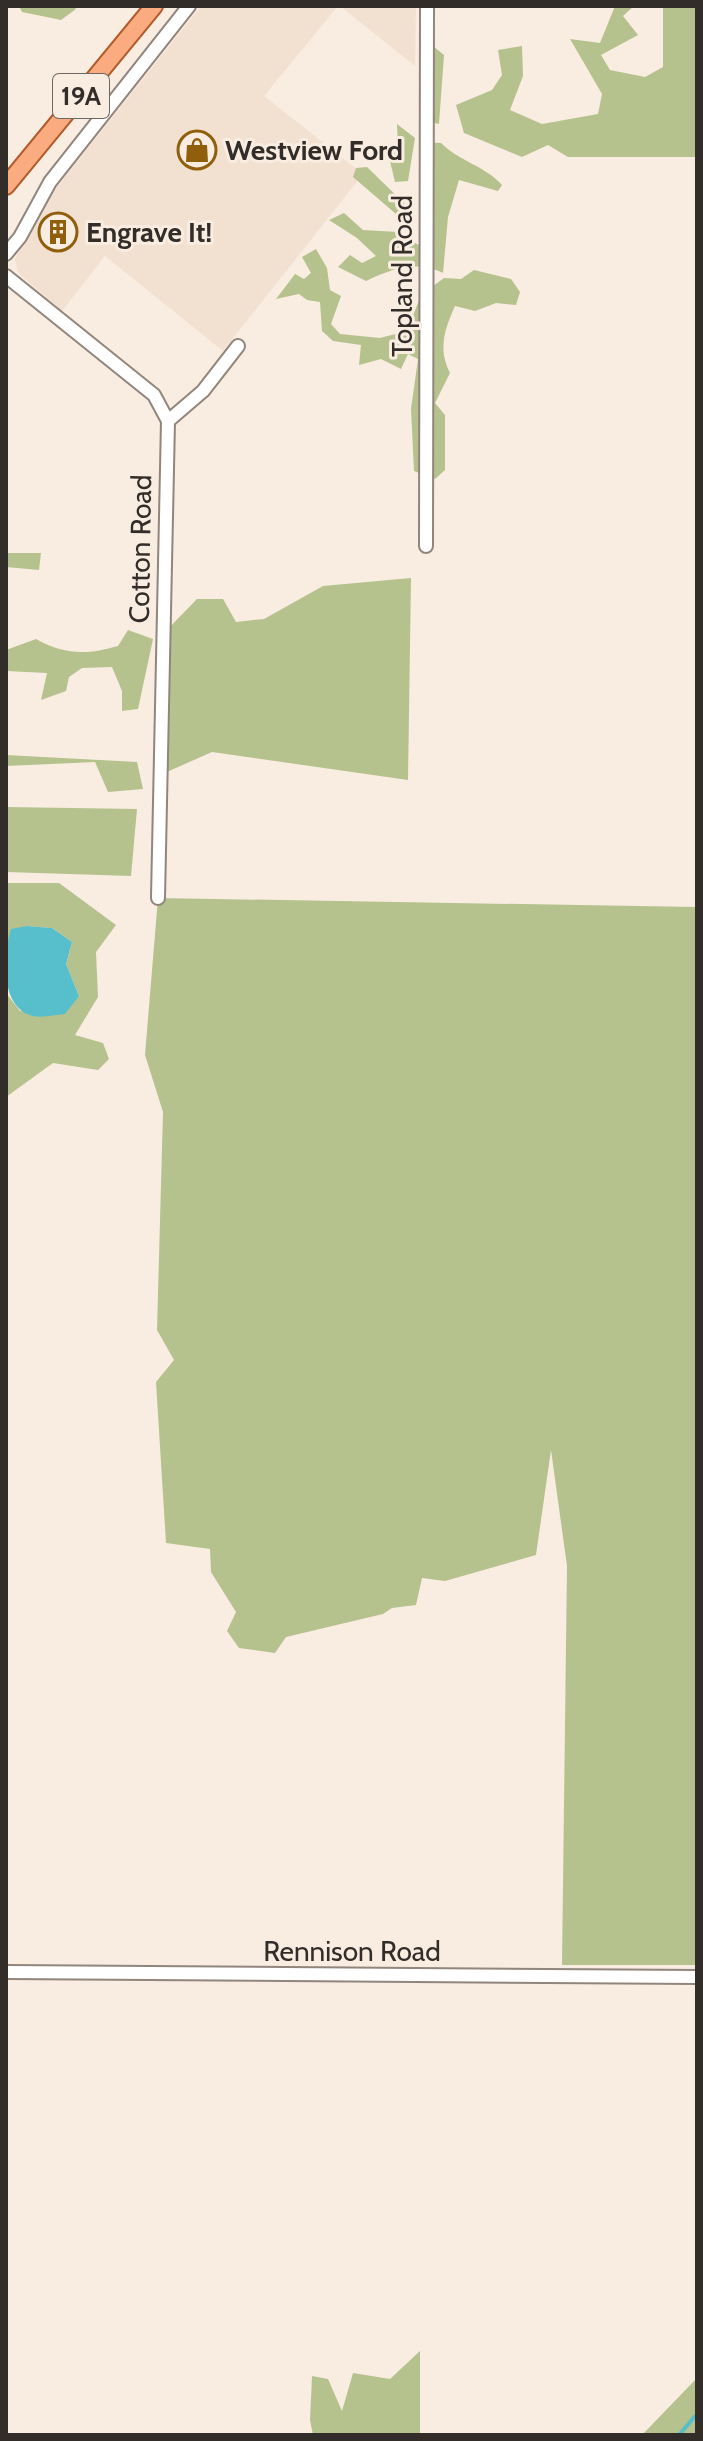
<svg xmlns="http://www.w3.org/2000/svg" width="703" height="2441" viewBox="0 0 703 2441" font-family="Cabin,sans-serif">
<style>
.commercial{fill:#f2e1d0}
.green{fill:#b6c28d}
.water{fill:#57bfcb}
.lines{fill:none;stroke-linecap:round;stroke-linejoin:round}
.stream{stroke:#57bfcb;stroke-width:4}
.minor-casing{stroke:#91857c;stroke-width:16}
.major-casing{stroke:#b15a2a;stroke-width:20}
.minor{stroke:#fff;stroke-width:12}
.major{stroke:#faab80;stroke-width:16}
.labels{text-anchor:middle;stroke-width:6;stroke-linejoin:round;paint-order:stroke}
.shield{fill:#f9ece1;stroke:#6e6660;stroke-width:2}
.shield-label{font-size:26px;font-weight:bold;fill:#322d29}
.poi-label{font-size:28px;font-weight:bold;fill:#322d29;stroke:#f9ece1;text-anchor:start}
.street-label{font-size:28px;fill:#322d29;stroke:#f9ece1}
</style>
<rect width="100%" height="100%" fill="#f9ece1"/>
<!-- commercial -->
<g class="commercial">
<polygon points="201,6 338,6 264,96 363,174 223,351 105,256 62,311 18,273 15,259 44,203"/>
<polygon points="340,6 416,6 415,66"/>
</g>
<!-- green -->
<g class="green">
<polygon points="19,6 74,6 76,9 61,20 22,12"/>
<polygon points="615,6 634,6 623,16 638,35 601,55 610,70 645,77 663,67 663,6 697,6 697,157 568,157 548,145 522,157 464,133 456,105 492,90 502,75 498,50 522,46 523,76 510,110 542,124 598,114 602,94 570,39 600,43"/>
<polygon points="433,46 444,55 439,124 422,120"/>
<polygon points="397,124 415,138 408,181 395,182 390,161 398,146"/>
<path d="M422,142l19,1c18,18 44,23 61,42l-4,6 -39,-11 -11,37 -5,56c-28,-13 -51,-4 -77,8l-28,-14 12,-12 12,8 14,-7 -19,-18 -28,-18 15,-7 19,17 35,2 22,14z"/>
<polygon points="367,167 406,205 396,214 353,177 356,168"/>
<path d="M316,249l11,19 3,22 11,6 -10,28 9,10 40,4 27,-7 14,-36 23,-17 17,1 13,-9 37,9 9,13 -4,13 -20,-2 -21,8 -20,-5c-11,25 -17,43 -5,67l-15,30 10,12v55l-10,9 -21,-8 -3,-62 7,-50 -10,-5 -7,15 -20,-10 -22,6 2,-20 -28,-4 -11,-10 -2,-29 -13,-2 -8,-6 -23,5 19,-25 9,5 7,-6 -9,-16z"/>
<polygon points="6,553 41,553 39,570 6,567"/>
<polygon points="411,578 408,780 212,752 160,775 162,635 197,599 223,599 236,622 264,619 323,586"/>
<path d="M128,630l25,9 -15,70 -16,2v-20l-10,-24 -30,1 -13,9 -3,14 -25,9 6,-27 -41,-2v-21l30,-11c29,16 51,16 82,7z"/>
<polygon points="6,755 137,762 143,789 108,792 95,762 6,766"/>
<polygon points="6,807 137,809 131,876 6,872"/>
<polygon points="6,883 59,883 116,925 96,952 98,997 75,1035 103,1043 109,1059 98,1070 53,1063 6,1097 6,993 20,1011 79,996 66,964 72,942 52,928 27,926 6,947"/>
<polygon points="158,898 697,907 697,1965 562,1965 567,1566 551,1450 536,1555 445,1581 422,1578 416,1605 392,1608 383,1614 286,1637 275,1653 239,1648 227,1631 236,1612 211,1572 210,1549 166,1543 156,1382 174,1360 157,1330 163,1112 145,1055"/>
<polygon points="420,2351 420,2435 313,2435 310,2420 312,2376 328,2379 342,2411 353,2373 390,2379"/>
<polygon points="697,2378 695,2435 642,2435"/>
</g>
<!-- water -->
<path class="water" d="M27,926l25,2 20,14 -6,22 13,32 -14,18c-10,1 -22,4 -32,2 -33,-8 -30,-60 -22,-87z"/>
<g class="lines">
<!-- stream -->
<polyline class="stream" points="679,2435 697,2414"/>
<defs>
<g id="minor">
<polyline points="6,254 20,237 50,182 189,6"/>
<polyline points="6,276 154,395 168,421 158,898"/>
<polyline points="168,421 203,391 238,346"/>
<polyline points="426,546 427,6"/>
<polyline points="6,1972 697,1977"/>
</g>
<polyline id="major" points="6,186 154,6"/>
</defs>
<!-- minor casing -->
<use href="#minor" class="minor-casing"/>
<!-- major casing -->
<use href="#major" class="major-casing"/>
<!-- minor -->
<use href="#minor" class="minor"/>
<!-- major -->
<use href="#major" class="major"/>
</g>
<!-- icons -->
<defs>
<symbol id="shop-ring" viewBox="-11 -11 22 22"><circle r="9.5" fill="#f9ece1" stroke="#905f0c" stroke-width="1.5"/><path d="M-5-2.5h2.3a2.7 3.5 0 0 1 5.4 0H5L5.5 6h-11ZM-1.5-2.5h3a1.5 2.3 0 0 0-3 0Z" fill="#905f0c"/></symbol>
<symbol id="building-ring" viewBox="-11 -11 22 22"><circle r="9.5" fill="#f9ece1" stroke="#905f0c" stroke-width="1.5"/><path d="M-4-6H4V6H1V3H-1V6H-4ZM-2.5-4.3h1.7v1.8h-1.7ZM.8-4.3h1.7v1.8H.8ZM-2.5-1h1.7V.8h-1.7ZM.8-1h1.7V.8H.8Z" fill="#905f0c"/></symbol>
</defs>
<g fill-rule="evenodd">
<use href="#shop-ring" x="175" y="128" width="44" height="44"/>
<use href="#building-ring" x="36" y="210" width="44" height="44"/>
</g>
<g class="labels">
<!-- shield labels -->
<rect class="shield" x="53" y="74" width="56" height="44" rx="6"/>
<g class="shield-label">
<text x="81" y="105">19A</text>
</g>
<!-- poi labels -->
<g class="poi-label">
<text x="225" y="160">Westview Ford</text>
<text x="86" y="242">Engrave It!</text>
</g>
<!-- street labels -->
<g class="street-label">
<text transform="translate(402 276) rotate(-90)" y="10">Topland Road</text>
<text transform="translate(140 549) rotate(-89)" y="10">Cotton Road</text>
<text x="352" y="1961">Rennison Road</text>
</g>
</g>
<!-- border -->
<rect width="703" height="2441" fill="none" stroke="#322d29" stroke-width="16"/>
</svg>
